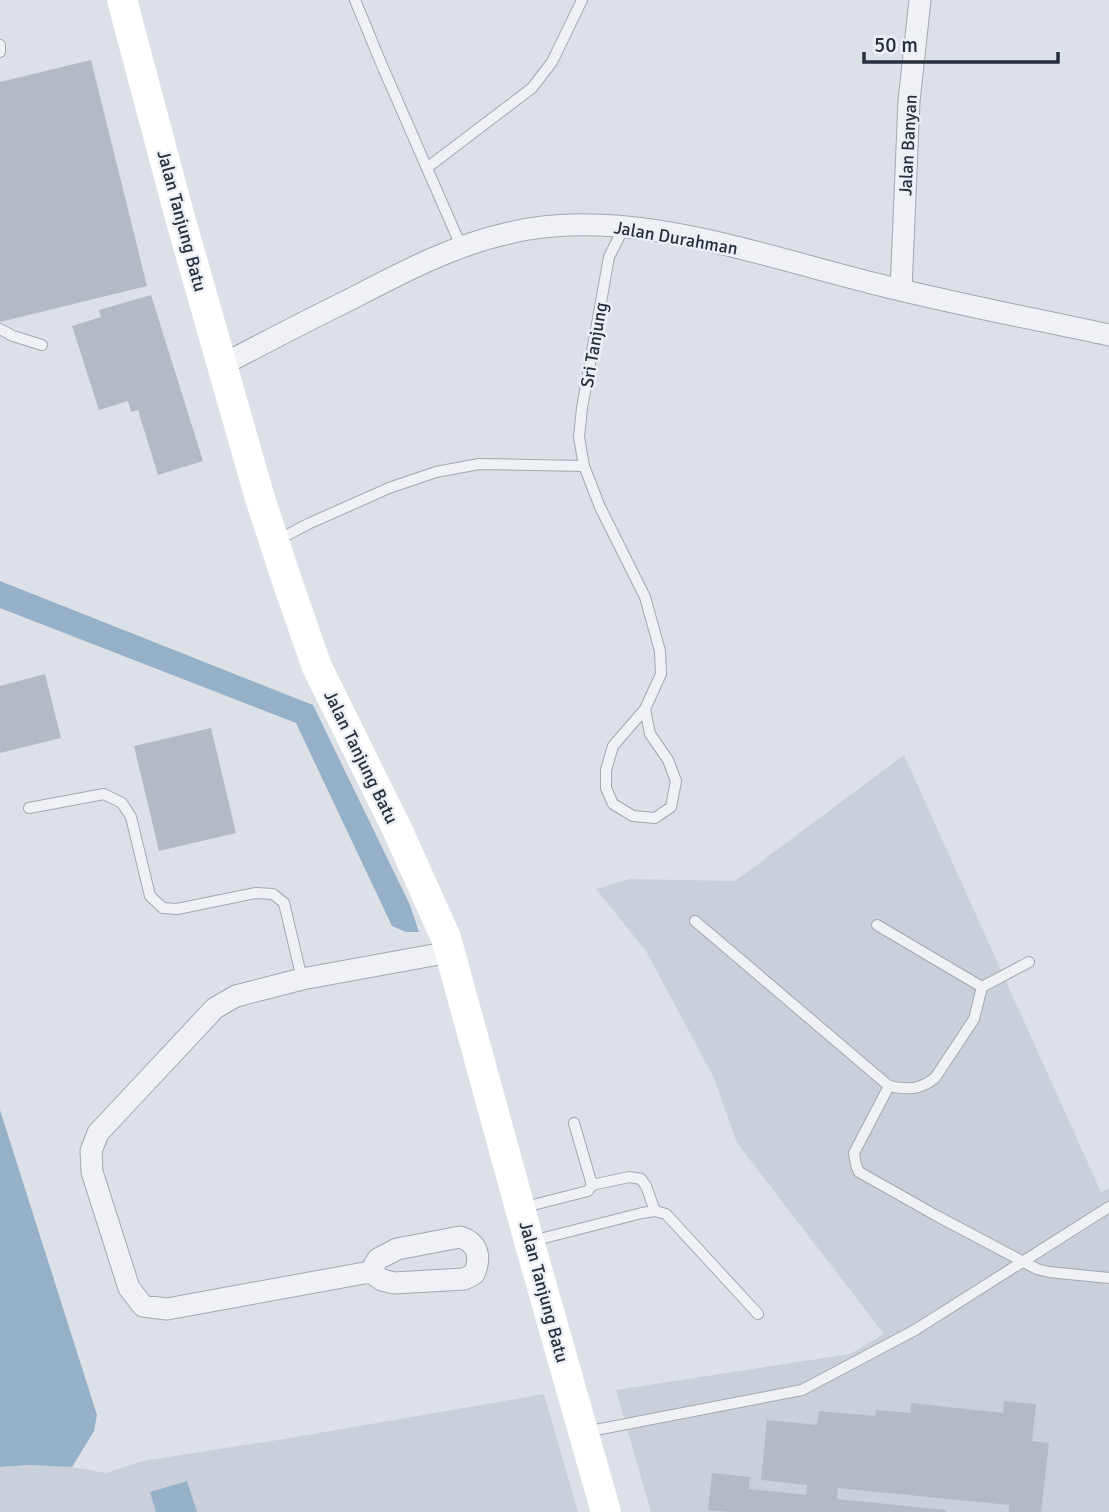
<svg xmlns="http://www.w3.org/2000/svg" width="1109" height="1512" viewBox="0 0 1109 1512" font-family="Signika,sans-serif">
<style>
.built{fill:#cad0d9}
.water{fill:#96b0c7}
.building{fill:#b4bac3}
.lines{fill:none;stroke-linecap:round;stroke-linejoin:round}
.lane-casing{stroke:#a2a8b1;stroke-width:12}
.street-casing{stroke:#a2a8b1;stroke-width:23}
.lane{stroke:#eff1f5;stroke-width:10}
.street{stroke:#eff1f5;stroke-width:21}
.secondary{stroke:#fff;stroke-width:30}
.labels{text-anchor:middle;stroke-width:5;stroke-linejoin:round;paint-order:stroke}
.street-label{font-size:18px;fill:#262f3d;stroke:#ecf0f4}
</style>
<rect width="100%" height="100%" fill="#dce1e7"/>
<!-- built -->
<g class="built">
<polygon points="904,755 1101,1192 1109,1188 1109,1512 651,1512 616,1390 850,1354 884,1334 737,1143 714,1078 646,951 596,889 630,879 735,881"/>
<polygon points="544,1394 578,1512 0,1512 0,1467 28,1465 72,1467 106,1473 143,1461 284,1439"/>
</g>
<!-- water -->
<g class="water">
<polygon points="0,581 313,705 410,905 419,932 406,932 392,926 296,723 0,608"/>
<polygon points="0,1110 97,1415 94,1431 72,1467 28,1465 0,1467"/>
<polygon points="187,1481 197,1512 156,1512 150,1492"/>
</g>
<!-- building -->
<g class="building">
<polygon points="91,60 147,286 0,322 0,82"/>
<polygon points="151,295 203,461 158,475 138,410 131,412 128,401 99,410 72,326 101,317 99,310"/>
<polygon points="45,674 61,738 0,753 0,686"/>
<polygon points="211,728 236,833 159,851 134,746"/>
<polygon points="1004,1401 1036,1404 1032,1441 1049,1443 1041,1512 1009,1512 1009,1505 838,1488 837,1499 946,1510 946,1512 729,1512 708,1510 712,1473 750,1477 749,1489 806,1495 807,1485 761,1480 767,1420 817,1425 819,1411 875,1416 876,1410 910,1413 911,1403 1003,1413"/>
</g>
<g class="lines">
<defs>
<g id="lane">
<polyline points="355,0 381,63 461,246"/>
<polyline points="0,45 0,52"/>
<polyline points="428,167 532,88 552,62 582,0"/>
<polyline points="624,227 609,257 582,408 579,437 584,466 600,507 645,597 660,651 661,674 645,709 613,746 606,770 606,788 613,804 633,816 655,818 671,807 676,781 668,760 650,734 645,709"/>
<polyline points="0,329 13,336 42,345"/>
<polyline points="276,541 308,524 389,488 436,472 479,464 584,466"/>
<polyline points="29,808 104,794 122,803 131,817 150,896 163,908 177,909 256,893 273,894 284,903 302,979"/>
<path d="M695,921l194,165c18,4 31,4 46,-8l39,-59 8,-32 47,-25"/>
<polyline points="877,925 982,987"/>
<polyline points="889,1086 854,1153 856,1165 859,1172 937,1216 1037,1269 1049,1272 1109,1278"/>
<polyline points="592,1185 629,1177 641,1179 646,1186 655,1211"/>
<polyline points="521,1208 588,1191 592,1185 574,1123"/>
<polyline points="532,1241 642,1213 655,1211 666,1214 758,1314"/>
<polyline points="585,1432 802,1390 915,1330 1109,1207"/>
</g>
<g id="street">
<polyline points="901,290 909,101 920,0"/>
<path d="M222,365c42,-22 84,-44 127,-65 52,-27 102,-54 160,-67 116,-28 250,22 363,50 78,20 158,35 237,52"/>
<path d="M370,1272l8,-13 19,-10 63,-12c19,6 21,21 14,37l-10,5 -70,4 -12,-3 -12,-8 -203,37 -24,-3 -14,-18 -37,-116 -1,-21 7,-18 117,-125 21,-12 66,-17 148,-27"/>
</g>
</defs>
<!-- lane casing -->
<use href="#lane" class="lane-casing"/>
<!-- street casing -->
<use href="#street" class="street-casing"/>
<!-- lane -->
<use href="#lane" class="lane"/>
<!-- street -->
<use href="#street" class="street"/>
<!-- secondary -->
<polyline class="secondary" points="122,0 179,214 259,495 286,578 317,667 398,831 446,938 529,1241 606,1512"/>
</g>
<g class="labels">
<!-- street labels -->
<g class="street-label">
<text transform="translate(908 145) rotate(-87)" y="6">Jalan Banyan</text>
<text transform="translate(182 221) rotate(75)" y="6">Jalan Tanjung Batu</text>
<text transform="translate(676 238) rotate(10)" y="6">Jalan Durahman</text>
<text transform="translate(594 345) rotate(-80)" y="6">Sri Tanjung</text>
<text transform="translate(361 757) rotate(64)" y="6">Jalan Tanjung Batu</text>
<text transform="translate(544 1292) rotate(75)" y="6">Jalan Tanjung Batu</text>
</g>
</g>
<!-- scale -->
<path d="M864 52v10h194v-10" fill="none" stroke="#262f3d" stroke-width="3.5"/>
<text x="874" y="52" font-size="21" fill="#262f3d" stroke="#ecf0f4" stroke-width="5" paint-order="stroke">50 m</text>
</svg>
